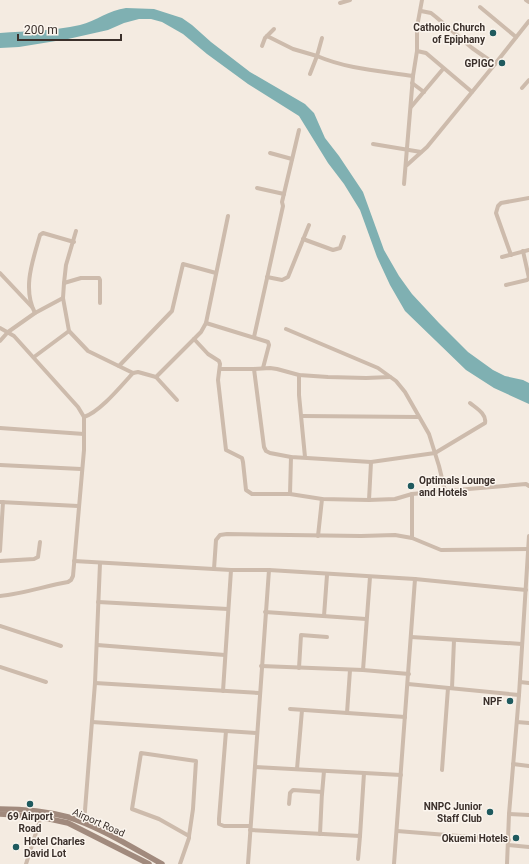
<svg xmlns="http://www.w3.org/2000/svg" width="529" height="864" viewBox="0 0 529 864" font-family="Roboto,sans-serif">
<style>
.water{fill:#7fb0b2}
.lines{fill:none;stroke-linecap:round;stroke-linejoin:round}
.minor{stroke:#cdbbac;stroke-width:4}
.secondary{stroke:#a18a7d;stroke-width:5.5}
.poi-dot{fill:#1f5a5e;stroke:#fbf5ee;stroke-width:1.5}
.labels{text-anchor:middle;stroke-width:3;stroke-linejoin:round;paint-order:stroke}
.poi-label{font-size:10px;font-weight:bold;fill:#3b302b;stroke:#fbf5ee;text-anchor:end}
.street-label{font-size:10px;fill:#3b302b;stroke:#fbf5ee}
</style>
<rect width="100%" height="100%" fill="#f4ebe1"/>
<!-- water -->
<path class="water" d="M126,8l28,1 28,9 10,7 19,17 39,30 55,32 9,9 11,25 14,18 24,36 21,58 15,26 13,18 27,29 29,29 25,18 12,6 18,4 6,3v21l-35,-16 -28,-18 -61,-59 -15,-26 -13,-28 -17,-47 -16,-26 -16,-21 -29,-47 -51,-32 -41,-30 -24,-20 -21,-12 -11,-3h-12l-15,4 -16,7 -40,9 -49,8 -19,1v-15c27,-2 53,-2 80,-8 16,-4 29,-15 46,-17z"/>
<g class="lines">
<!-- minor -->
<g class="minor">
<polyline points="526,0 529,2"/>
<polyline points="340,3 350,0"/>
<polyline points="480,7 516,37"/>
<polyline points="421,11 431,13 436,17 472,48 495,64"/>
<polyline points="267,36 293,49 317,56 322,38"/>
<polyline points="262,46 265,38 274,29"/>
<polyline points="417,51 426,53 472,92"/>
<path d="M310,74l7,-18c30,13 64,15 96,20l4,-25v-24l5,-27"/>
<polyline points="412,83 424,92"/>
<polyline points="522,88 529,80"/>
<polyline points="411,107 443,69"/>
<polyline points="373,144 421,152"/>
<polyline points="270,153 292,159"/>
<polyline points="407,165 427,147 495,64 529,21"/>
<polyline points="404,184 413,76"/>
<polyline points="257,188 284,194"/>
<polyline points="76,231 66,265 64,283 63,298 69,331 88,351 133,373"/>
<polyline points="303,239 333,250 340,248 344,237"/>
<polyline points="511,255 496,213 498,206 501,203 529,198"/>
<polyline points="502,257 529,250"/>
<polyline points="0,273 32,307"/>
<polyline points="267,277 282,280 288,277 309,225"/>
<polyline points="64,283 81,278 99,278 100,280 100,303"/>
<polyline points="506,285 527,280 529,278 523,251"/>
<path d="M63,298l-28,15c-13,-25 -2,-53 5,-78l3,-2 31,9"/>
<polyline points="206,323 268,342 269,345 263,368"/>
<path d="M0,328l14,8 64,71 6,10v33l-11,126 -2,4 -3,2c-23,4 -45,12 -68,14"/>
<polyline points="286,329 378,368 396,381 405,392 429,434 439,466 445,491 526,484 529,486"/>
<polyline points="254,337 283,206 282,202 299,130"/>
<polyline points="194,339 208,354 219,361 220,364 218,380 226,450 242,458 243,462 246,490 252,494 290,494 322,499 369,500 395,499 412,494 445,491"/>
<polyline points="0,341 8,332 35,313"/>
<polyline points="34,357 69,331"/>
<polyline points="119,366 172,311 183,264 216,273"/>
<polyline points="220,369 254,369 270,368 277,369 299,375 328,377 366,378 390,377"/>
<path d="M254,369l10,78 2,4 4,2 21,4 80,5 64,-9 50,-30c2,-9 -9,-15 -15,-20"/>
<polyline points="299,375 299,395 305,457"/>
<polyline points="156,377 177,400"/>
<polyline points="302,416 418,417"/>
<path d="M84,417c16,-5 37,-31 49,-44l5,-1 18,5 45,-45 5,-9 22,-107"/>
<polyline points="0,428 84,434"/>
<polyline points="0,465 81,469"/>
<polyline points="290,494 291,457"/>
<polyline points="412,494 412,538"/>
<polyline points="369,500 371,462"/>
<polyline points="0,502 78,506"/>
<polyline points="318,536 322,499"/>
<polyline points="0,551 3,502"/>
<polyline points="0,561 34,559 38,557 40,542"/>
<polyline points="74,561 231,570 269,570 415,579 526,590"/>
<polyline points="214,569 216,540 220,535 227,534 361,536 395,535 412,538 441,550 529,549"/>
<polyline points="98,602 228,609"/>
<polyline points="265,612 366,619"/>
<polyline points="324,616 327,575"/>
<polyline points="0,626 61,646"/>
<polyline points="411,637 522,644"/>
<polyline points="97,645 225,655"/>
<polyline points="261,666 363,670 409,674"/>
<polyline points="0,667 46,682"/>
<polyline points="299,668 301,635 327,637"/>
<polyline points="363,670 370,577"/>
<polyline points="520,682 529,683"/>
<polyline points="95,683 259,693"/>
<polyline points="408,684 519,695"/>
<polyline points="452,688 454,640"/>
<polyline points="223,691 231,570"/>
<polyline points="290,709 405,717"/>
<polyline points="347,713 350,670"/>
<polyline points="92,722 257,733"/>
<polyline points="517,722 529,723"/>
<polyline points="226,731 219,819 219,824 224,826 250,826"/>
<polyline points="513,764 529,766"/>
<polyline points="255,767 401,775"/>
<polyline points="297,769 302,710"/>
<polyline points="442,770 448,688"/>
<polyline points="322,794 324,771"/>
<polyline points="289,804 290,793 293,790 322,792 320,834"/>
<polyline points="509,814 529,815"/>
<polyline points="84,823 95,683 100,563"/>
<polyline points="250,830 360,836 364,773"/>
<polyline points="397,831 509,840"/>
<polyline points="508,845 529,847"/>
<polyline points="358,859 360,836"/>
<polyline points="26,864 41,817"/>
<polyline points="180,864 189,838 189,836 193,809 196,761 141,753 132,809 159,819 189,836"/>
<polyline points="248,864 269,570"/>
<polyline points="394,864 415,579"/>
<polyline points="507,864 509,814 519,695 529,536"/>
</g>
<!-- secondary -->
<g class="secondary">
<path d="M0,809c22,0 46,2 68,8 30,9 65,31 94,47"/>
<path d="M0,814c23,1 45,3 68,9l81,41"/>
</g>
</g>
<!-- markers -->
<g class="poi-dot">
<circle cx="493" cy="33" r="4"/>
<circle cx="502" cy="63" r="4"/>
<circle cx="411" cy="486" r="4"/>
<circle cx="510" cy="701" r="4"/>
<circle cx="30" cy="804" r="4"/>
<circle cx="490" cy="812" r="4"/>
<circle cx="516" cy="838" r="4"/>
<circle cx="16" cy="847" r="4"/>
</g>
<g class="labels">
<!-- poi labels -->
<g class="poi-label">
<text x="485" y="31">Catholic Church<tspan x="485" dy="12">of Epiphany</tspan></text>
<text x="494" y="67">GPIGC</text>
<text x="419" y="484" text-anchor="start">Optimals Lounge<tspan x="419" dy="12">and Hotels</tspan></text>
<text x="502" y="705">NPF</text>
<text x="482" y="810">NNPC Junior<tspan x="482" dy="12">Staff Club</tspan></text>
<text x="30" y="820" text-anchor="middle">69 Airport<tspan x="30" dy="12">Road</tspan></text>
<text x="508" y="842">Okuemi Hotels</text>
<text x="24" y="845" text-anchor="start">Hotel Charles<tspan x="24" dy="12">David Lot</tspan></text>
</g>
<!-- street labels -->
<g class="street-label">
<text transform="translate(99 822) rotate(24)" y="4">Airport Road</text>
</g>
</g>
<!-- scale -->
<path d="M18 34v6h103v-6" fill="none" stroke="#3b302b" stroke-width="2"/>
<text x="24" y="34" font-size="12" fill="#3b302b" stroke="#fbf5ee" stroke-width="3" paint-order="stroke">200 m</text>
</svg>
